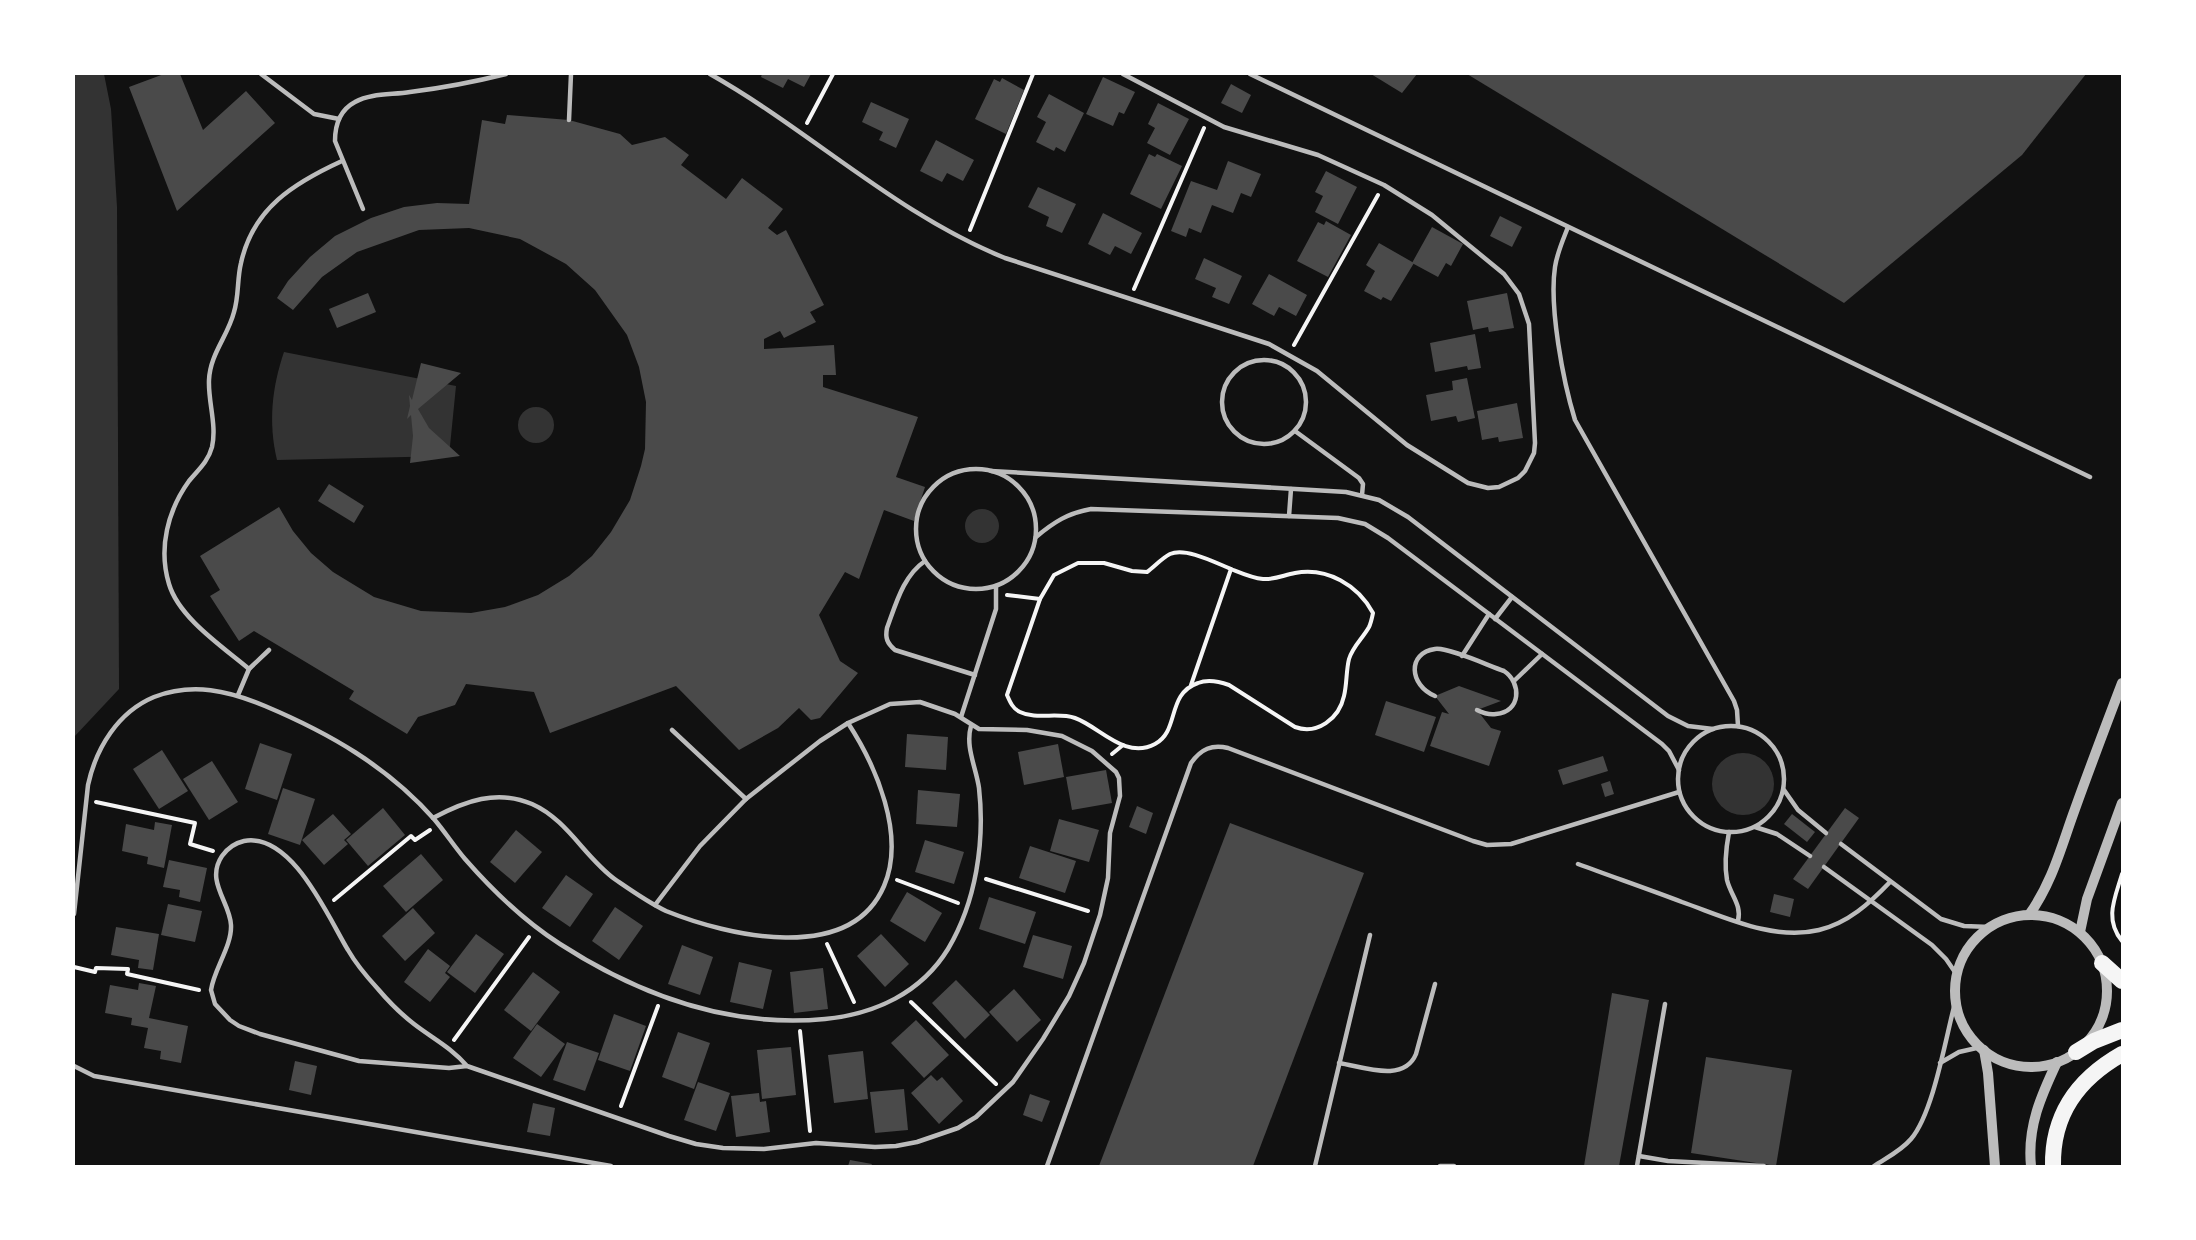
<svg xmlns="http://www.w3.org/2000/svg" width="2196" height="1240" viewBox="0 0 2196 1240" font-family="'Alegreya Sans',sans-serif">
<style>
.water{fill:#333}
.building{fill:#4a4a4a}
.lines{fill:none;stroke-linecap:round;stroke-linejoin:round}
.path{stroke:#f5f5f5;stroke-width:4}
.service{stroke:#bcbcbc;stroke-width:4.5}
.tertiary{stroke:#bcbcbc;stroke-width:10}
.trunk{stroke:#f5f5f5;stroke-width:16}
</style>
<rect width="100%" height="100%" fill="#111"/>
<!-- water -->
<g class="water">
<polygon points="74,74 104,74 111,109 117,207 119,689 74,737"/>
<path d="M284,352l172,34 -7,70 -172,4c-9,-37 -5,-73 7,-108z"/>
<circle cx="536" cy="425" r="18"/>
<circle cx="982" cy="526" r="17"/>
<circle cx="1743" cy="784" r="31"/>
</g>
<!-- building -->
<g class="building">
<polygon points="164,74 180,74 203,130 246,91 275,123 177,211 129,87"/>
<polygon points="762,74 811,74 804,87 788,79 783,88 761,77"/>
<polygon points="1371,74 1417,74 1402,93"/>
<polygon points="1467,74 2086,74 2022,155 1844,303"/>
<polygon points="1103,77 1135,92 1124,114 1119,112 1113,126 1086,114"/>
<polygon points="1002,78 1024,90 1006,134 975,119 994,79 1000,82"/>
<polygon points="1231,84 1251,95 1242,113 1221,103"/>
<polygon points="1049,94 1084,113 1065,152 1056,147 1054,151 1036,142 1046,122 1037,117"/>
<polygon points="871,102 909,119 896,148 879,140 883,132 862,122"/>
<polygon points="1158,103 1189,119 1170,155 1147,143 1155,128 1148,124"/>
<polygon points="507,115 569,120 620,134 632,145 665,137 689,155 681,165 726,199 742,178 783,209 768,228 777,235 786,230 824,305 810,312 816,322 784,338 780,331 764,339 764,349 834,345 836,375 823,375 823,387 918,417 896,477 925,487 914,521 884,510 859,579 845,572 819,615 840,661 858,673 820,718 811,720 799,708 778,728 739,750 676,686 550,733 534,692 466,684 455,705 418,717 407,734 349,699 354,691 254,631 239,641 210,596 220,590 200,556 279,507 293,531 311,553 333,572 374,597 421,611 471,613 505,607 538,595 569,576 592,556 611,532 630,500 641,466 645,449 646,402 639,367 627,335 595,290 566,264 520,239 469,228 419,230 357,252 322,277 293,310 277,298 288,281 310,257 335,236 371,218 404,207 437,203 469,204 482,120 505,124"/>
<polygon points="936,140 974,160 963,181 947,173 942,182 920,171"/>
<polygon points="1149,154 1155,157 1157,154 1182,166 1161,209 1130,194"/>
<polygon points="1228,161 1261,174 1251,197 1241,193 1233,213 1212,205 1201,233 1189,228 1186,237 1171,231 1191,181 1217,190"/>
<polygon points="1326,171 1357,187 1338,224 1315,212 1323,196 1315,192"/>
<polygon points="1038,187 1076,204 1062,233 1046,226 1049,217 1028,207"/>
<polygon points="1103,213 1142,233 1131,254 1115,246 1110,255 1088,244"/>
<polygon points="1500,216 1522,227 1512,247 1490,236"/>
<polygon points="1326,221 1351,235 1328,277 1297,261 1318,222 1324,225"/>
<polygon points="1432,227 1463,244 1451,266 1446,263 1438,277 1412,263"/>
<polygon points="1379,243 1414,263 1391,301 1383,297 1381,300 1364,291 1375,271 1366,265"/>
<polygon points="1204,258 1242,276 1229,304 1212,297 1216,288 1195,279"/>
<polygon points="1269,274 1307,295 1296,316 1279,307 1274,316 1252,304"/>
<polygon points="368,293 376,312 337,328 329,309"/>
<polygon points="1507,293 1514,328 1489,332 1488,327 1473,330 1467,301"/>
<polygon points="1475,334 1481,368 1468,370 1467,366 1435,372 1430,343"/>
<polygon points="421,363 461,373 418,409 429,428 460,456 410,463 413,436 411,415 407,419 410,406 409,395 412,400"/>
<polygon points="1467,378 1475,418 1458,422 1456,416 1431,421 1426,395 1453,390 1452,381"/>
<polygon points="1517,403 1523,438 1499,442 1498,437 1482,440 1477,411"/>
<polygon points="329,484 364,506 354,523 318,501"/>
<polygon points="1459,686 1501,701 1477,710 1491,728 1501,731 1489,766 1430,746 1442,712 1449,714 1435,696"/>
<polygon points="1386,701 1436,717 1424,752 1375,735"/>
<polygon points="907,734 948,737 946,770 905,767"/>
<polygon points="260,743 292,754 277,800 245,789"/>
<polygon points="1058,744 1064,777 1024,785 1018,752"/>
<polygon points="162,750 188,791 159,809 133,769"/>
<polygon points="1603,756 1608,771 1563,785 1558,770"/>
<polygon points="212,761 238,802 209,820 183,779"/>
<polygon points="1106,770 1112,803 1072,810 1066,777"/>
<polygon points="1610,781 1614,794 1605,797 1601,784"/>
<polygon points="283,788 315,799 300,845 268,834"/>
<polygon points="918,790 960,794 957,827 916,824"/>
<polygon points="1137,806 1153,813 1146,834 1129,827"/>
<polygon points="383,808 405,835 368,866 346,840"/>
<polygon points="1845,808 1859,818 1808,889 1793,879"/>
<polygon points="333,814 351,834 344,840 348,844 324,865 302,840"/>
<polygon points="1792,814 1815,832 1807,842 1784,824"/>
<polygon points="1059,819 1099,830 1089,862 1050,851"/>
<polygon points="155,822 172,825 164,868 147,864 148,857 122,851 126,824 154,830"/>
<polygon points="1230,823 1364,873 1253,1166 1099,1166"/>
<polygon points="516,830 542,852 515,883 490,862"/>
<polygon points="925,840 964,852 954,884 915,872"/>
<polygon points="1030,846 1076,861 1065,893 1019,878"/>
<polygon points="421,854 443,880 406,912 383,886"/>
<polygon points="169,860 207,868 200,902 179,897 180,890 163,887"/>
<polygon points="566,875 593,894 570,927 542,908"/>
<polygon points="907,892 942,913 925,942 890,921"/>
<polygon points="1774,894 1794,899 1790,917 1770,912"/>
<polygon points="989,897 1036,912 1025,944 979,929"/>
<polygon points="168,904 202,911 195,942 161,935"/>
<polygon points="615,907 643,926 619,960 592,941"/>
<polygon points="413,908 435,933 405,961 382,936"/>
<polygon points="116,927 159,934 153,970 138,968 139,960 111,955"/>
<polygon points="476,934 504,954 475,993 447,972"/>
<polygon points="881,934 909,964 885,987 857,956"/>
<polygon points="1033,935 1072,946 1063,979 1023,967"/>
<polygon points="682,945 713,957 700,995 668,984"/>
<polygon points="428,949 450,966 445,973 450,977 430,1002 404,982"/>
<polygon points="739,962 772,970 763,1009 730,1002"/>
<polygon points="823,968 828,1009 794,1013 790,972"/>
<polygon points="533,972 560,992 531,1031 504,1010"/>
<polygon points="956,980 990,1015 965,1039 932,1003"/>
<polygon points="139,983 156,986 149,1018 188,1026 181,1063 160,1059 161,1051 144,1048 148,1028 131,1025 132,1018 105,1013 110,985 138,990"/>
<polygon points="1014,989 1041,1020 1017,1042 989,1012"/>
<polygon points="1612,993 1649,1000 1619,1166 1584,1166"/>
<polygon points="614,1014 646,1026 630,1071 598,1060"/>
<polygon points="916,1020 949,1055 924,1078 891,1043"/>
<polygon points="537,1024 565,1044 541,1077 513,1058"/>
<polygon points="678,1032 710,1043 694,1089 662,1077"/>
<polygon points="567,1042 599,1053 585,1091 553,1080"/>
<polygon points="791,1047 796,1095 762,1099 757,1050"/>
<polygon points="863,1051 868,1099 834,1103 828,1055"/>
<polygon points="1706,1057 1792,1070 1776,1166 1691,1153"/>
<polygon points="295,1061 317,1066 311,1095 289,1090"/>
<polygon points="931,1075 937,1081 942,1077 963,1101 939,1124 911,1093"/>
<polygon points="698,1082 730,1093 716,1131 684,1120"/>
<polygon points="904,1089 908,1130 875,1133 870,1092"/>
<polygon points="759,1093 760,1102 766,1101 770,1132 736,1137 731,1096"/>
<polygon points="1030,1094 1050,1101 1042,1122 1023,1115"/>
<polygon points="533,1103 555,1108 550,1136 527,1132"/>
<polygon points="850,1160 872,1164 871,1166 848,1166"/>
</g>
<g class="lines">
<!-- path -->
<g class="path">
<polyline points="807,123 833,74"/>
<polyline points="970,230 1033,74"/>
<polyline points="1134,289 1204,128"/>
<polyline points="1294,345 1378,195"/>
<path d="M1007,595l33,4 14,-24 24,-12h26l28,8 15,1c7,-5 15,-14 23,-18 16,-7 46,9 61,15l-40,116"/>
<path d="M1040,599l-33,96c3,7 6,14 13,17 16,8 38,0 55,6 25,9 50,42 80,26 25,-13 11,-50 43,-61 10,-4 20,-2 31,2l66,42c22,8 44,-8 49,-31 3,-12 2,-25 5,-37 4,-13 14,-21 20,-32 2,-4 3,-9 4,-14 -15,-28 -46,-46 -78,-40 -11,2 -21,7 -32,6 -11,-1 -22,-6 -32,-10"/>
<polyline points="1112,754 1123,745"/>
<polyline points="96,802 195,823 190,844 213,851"/>
<path d="M2122,874c-7,24 -18,45 0,67"/>
<polyline points="986,879 1088,911"/>
<polyline points="897,880 958,903"/>
<polyline points="334,900 411,836 415,840 430,830"/>
<polyline points="827,944 854,1002"/>
<polyline points="74,967 95,972 96,968 128,969 127,974 199,990"/>
<polyline points="911,1002 996,1084"/>
<polyline points="800,1031 810,1131"/>
<polyline points="454,1040 529,937"/>
<polyline points="621,1106 658,1006"/>
</g>
<!-- service -->
<g class="service">
<polyline points="261,74 314,114 339,119"/>
<path d="M710,74c101,57 186,140 295,184l264,86 48,27 90,74 61,38 20,5 11,-1 19,-9 7,-7 9,-18 1,-10 -6,-119 -10,-30 -15,-20 -72,-59 -48,-30 -66,-30 -94,-28 -101,-53"/>
<polyline points="1250,74 2090,477"/>
<polyline points="569,120 571,74"/>
<path d="M363,209l-28,-68c0,-16 5,-31 20,-39 16,-9 37,-7 55,-10 32,-4 64,-10 96,-18"/>
<path d="M1568,227c-5,13 -11,26 -13,40 -6,40 8,114 20,153l159,281 3,9 1,16"/>
<circle cx="1264" cy="402" r="42"/>
<polyline points="1295,431 1359,478 1363,484 1362,495"/>
<circle cx="976" cy="529" r="60"/>
<polyline points="991,471 1346,492 1379,500 1408,517 1668,716 1688,726 1713,729"/>
<polyline points="1289,516 1291,489"/>
<path d="M1036,537c18,-15 32,-24 55,-28l247,9 27,6 23,14 274,206 7,7 10,19"/>
<path d="M925,561c-22,15 -29,43 -38,67 -2,10 0,15 8,22l80,25"/>
<polyline points="1495,619 1512,597"/>
<polyline points="1462,656 1489,614"/>
<path d="M249,669c-26,-22 -70,-51 -80,-85 -11,-36 -1,-74 20,-103 9,-11 19,-19 23,-34 5,-22 -4,-45 -3,-67 1,-26 19,-44 25,-68 5,-16 3,-33 7,-49 12,-55 53,-80 101,-102"/>
<polyline points="1514,681 1542,654"/>
<polyline points="238,695 249,669 269,650"/>
<path d="M1435,696c-26,-11 -28,-43 0,-47 13,-2 54,17 69,22 18,12 17,41 -8,43 -6,1 -13,-1 -19,-4"/>
<polyline points="961,717 996,609 996,586"/>
<circle cx="1731" cy="779" r="53"/>
<polyline points="672,730 746,799"/>
<polyline points="1784,790 1798,810 1826,833"/>
<path d="M433,818c32,-17 64,-29 99,-14 36,16 53,54 84,76 16,11 33,23 50,31 62,25 184,54 218,-25 22,-51 -8,-120 -36,-163"/>
<polyline points="1755,827 1777,834 1810,856"/>
<path d="M1729,832c-3,16 -5,32 -2,48 4,16 15,25 11,41"/>
<polyline points="1841,844 1941,919 1964,926 1990,927"/>
<path d="M1578,864c35,13 70,25 104,38 43,15 91,39 137,28 29,-7 51,-27 71,-48"/>
<polyline points="1824,867 1932,945 1946,959 1957,975"/>
<path d="M74,914l14,-129c8,-37 30,-73 66,-88 39,-15 75,-6 111,9 64,27 122,60 169,113 11,13 20,27 31,40 28,32 59,62 95,85 79,51 170,84 265,75 50,-5 96,-26 123,-70 28,-47 37,-107 31,-161 -3,-21 -14,-41 -8,-62"/>
<path d="M1339,1063c25,4 65,20 77,-9l19,-70"/>
<polyline points="1940,1063 1959,1052 1981,1047"/>
<polyline points="74,1066 94,1076 611,1166"/>
<path d="M467,1066c-15,-18 -35,-28 -53,-42 -13,-10 -25,-22 -36,-35 -11,-12 -22,-25 -30,-39 -20,-33 -56,-118 -104,-109 -9,2 -17,8 -22,15 -17,25 8,46 9,69 1,21 -17,44 -20,65l4,14 15,16 9,6 21,8 99,27 90,7 18,-2 202,70 27,8 27,4 41,1 52,-6 59,4 21,-1 21,-4 41,-14 18,-11 37,-35 30,-43 26,-43 15,-33 16,-48 8,-37 2,-45 10,-37 -1,-18 -3,-6 -24,-21 -30,-15 -35,-6 -48,-1 -24,-15 -35,-12 -30,2 -42,19 -28,18 -74,58 -46,47 -45,59"/>
<polyline points="1639,1156 1668,1161 1764,1166"/>
<path d="M1047,1166l144,-403c10,-14 21,-19 37,-15l245,93 14,4 24,-1 168,-52"/>
<polyline points="1315,1166 1370,935"/>
<polyline points="1440,1166 1454,1166"/>
<polyline points="1637,1166 1665,1004"/>
<path d="M1874,1166c12,-8 27,-15 37,-27 23,-27 35,-104 45,-140"/>
</g>
<!-- tertiary -->
<g class="tertiary">
<path d="M2029,915c24,-34 32,-68 46,-106 15,-42 31,-84 47,-126"/>
<circle cx="2031" cy="991" r="76"/>
<polyline points="2080,932 2087,899 2122,803"/>
<polyline points="1984,1050 1988,1073 1995,1166"/>
<path d="M2031,1166c-4,-39 10,-70 26,-104"/>
</g>
<!-- trunk -->
<g class="trunk">
<polyline points="2102,963 2122,981"/>
<polyline points="2076,1052 2094,1041 2122,1030"/>
<path d="M2053,1166c-1,-52 25,-87 69,-112"/>
</g>
</g>
<!-- border -->
<rect width="2196" height="1240" fill="none" stroke="#ffffff" stroke-width="150"/>
</svg>
